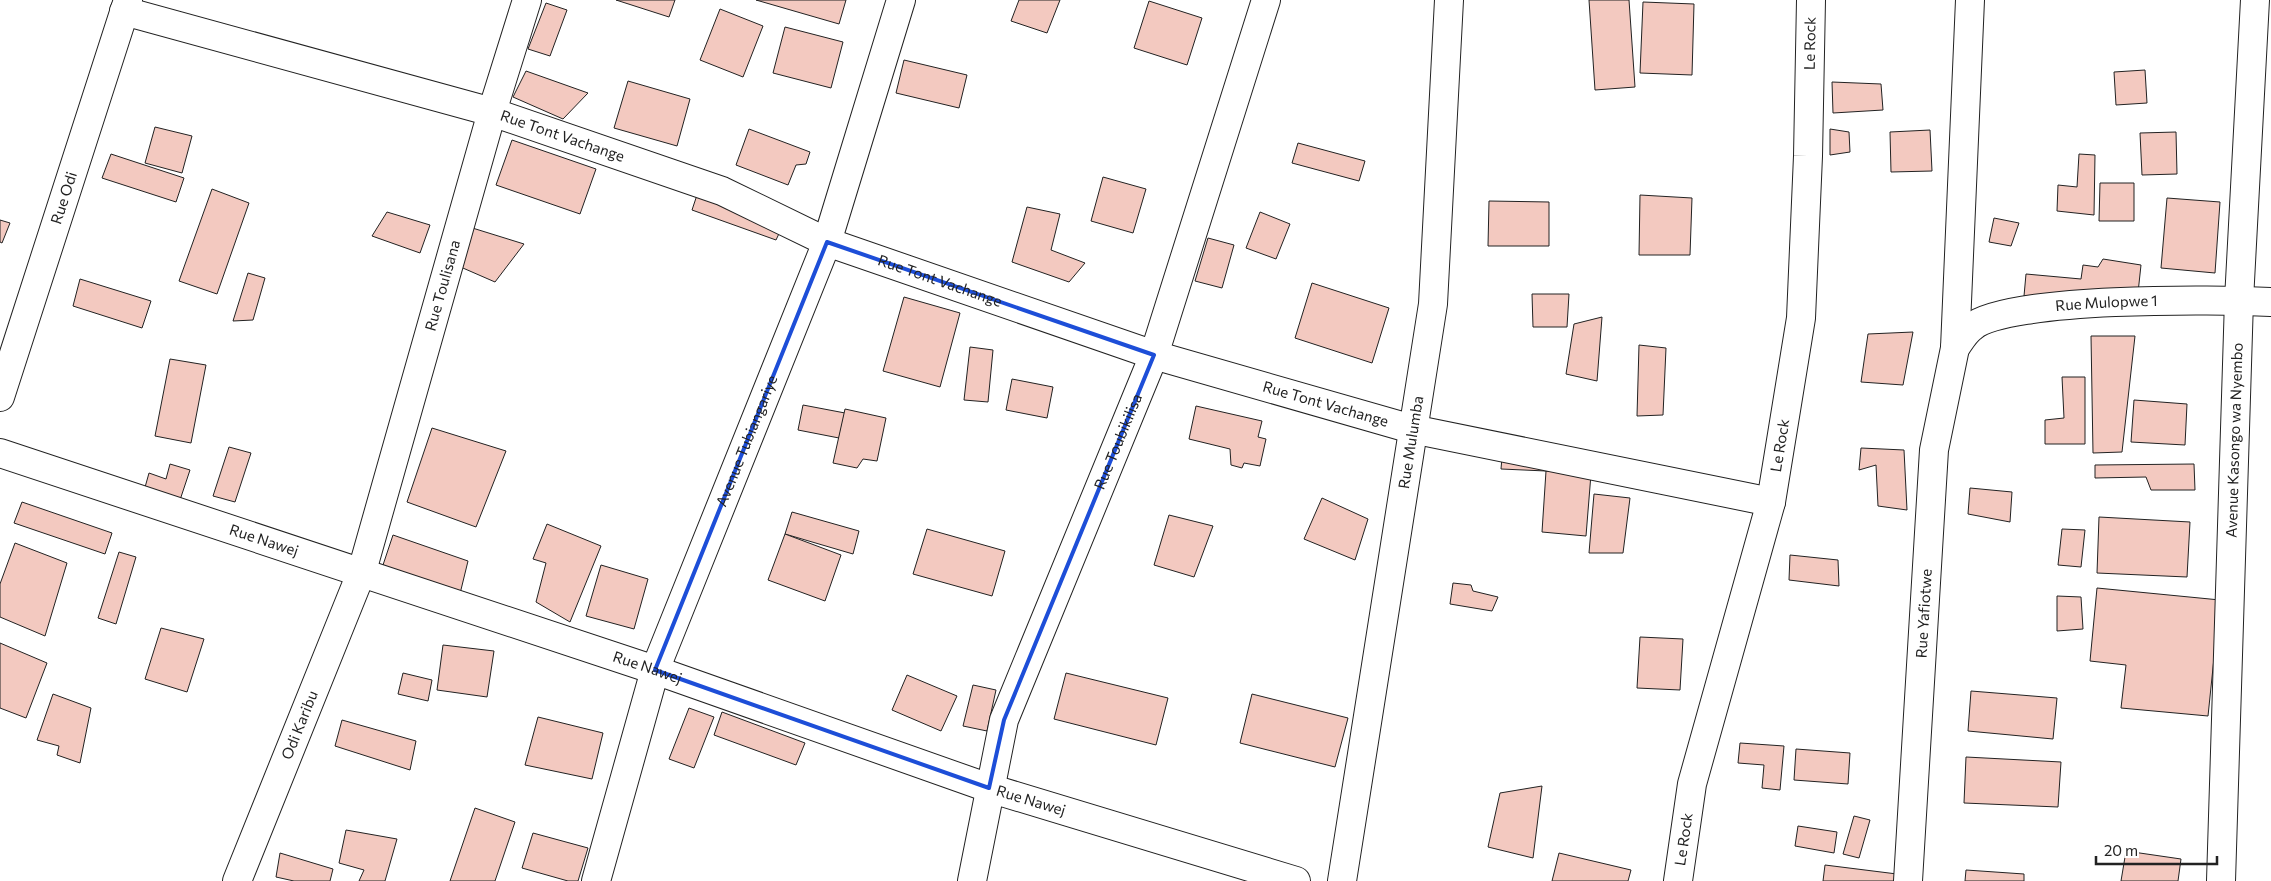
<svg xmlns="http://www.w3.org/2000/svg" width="2271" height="881" viewBox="0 0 2271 881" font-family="Commissioner,sans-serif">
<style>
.building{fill:#f3c9c0;stroke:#222}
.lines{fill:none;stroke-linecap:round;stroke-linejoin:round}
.minor-casing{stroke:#222;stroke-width:30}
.minor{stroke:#fff;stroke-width:28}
.marked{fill:none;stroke:#1d4ed8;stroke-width:4;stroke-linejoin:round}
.labels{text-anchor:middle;stroke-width:4;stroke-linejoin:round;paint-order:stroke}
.street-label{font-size:15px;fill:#222;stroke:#fff}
</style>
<rect width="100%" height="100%" fill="#fff"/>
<!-- building -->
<g class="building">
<polygon points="616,0 675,0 669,17"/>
<polygon points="756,0 846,0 839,24"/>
<polygon points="1019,0 1060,0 1047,33 1011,21"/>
<polygon points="1589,0 1629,0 1635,87 1595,90"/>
<polygon points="1149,1 1202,18 1187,65 1134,48"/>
<polygon points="1643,2 1694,4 1692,75 1640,73"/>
<polygon points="546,3 567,10 550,56 528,49"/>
<polygon points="720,9 763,26 743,77 700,60"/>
<polygon points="785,27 843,42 831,88 773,73"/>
<polygon points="904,60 967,75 959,108 896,93"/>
<polygon points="2145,70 2147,103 2116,105 2114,72"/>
<polygon points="526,71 588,93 563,119 513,97"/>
<polygon points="628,81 690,99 677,146 614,128"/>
<polygon points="1832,82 1881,84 1883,110 1833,113"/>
<polygon points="155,127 192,136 182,173 145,163"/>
<polygon points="749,129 810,152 806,164 796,165 788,185 736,165"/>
<polygon points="1830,129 1849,132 1850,152 1830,155"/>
<polygon points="1930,130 1932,171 1891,172 1890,132"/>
<polygon points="2176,132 2177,174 2142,175 2140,133"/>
<polygon points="512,140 596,169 580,214 496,185"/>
<polygon points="1298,143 1365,161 1359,181 1292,163"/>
<polygon points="111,154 184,178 176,202 102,178"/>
<polygon points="2079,154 2095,155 2094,215 2057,211 2058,185 2077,187"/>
<polygon points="1103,177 1146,189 1133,233 1091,221"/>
<polygon points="2100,183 2134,183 2134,221 2099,221"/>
<polygon points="700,186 784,223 776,240 692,210"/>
<polygon points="212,189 249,203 217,294 179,281"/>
<polygon points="1640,195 1692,198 1690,255 1639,255"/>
<polygon points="2167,198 2220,202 2215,273 2161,268"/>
<polygon points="1489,201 1549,202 1549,246 1488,246"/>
<polygon points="1027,207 1060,214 1051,250 1085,263 1069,282 1012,262"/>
<polygon points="387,212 430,225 420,253 372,236"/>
<polygon points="1260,212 1290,224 1276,259 1246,248"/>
<polygon points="1994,218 2019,223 2011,246 1989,242"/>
<polygon points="0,220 10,223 2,243 0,242"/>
<polygon points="466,226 524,244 495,282 456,265"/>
<polygon points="1208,238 1234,245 1222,288 1195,281"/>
<polygon points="2103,259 2141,265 2137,302 2024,296 2026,274 2081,279 2083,265 2098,267"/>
<polygon points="248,273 265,278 253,320 233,321"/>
<polygon points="80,279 151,301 142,328 73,306"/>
<polygon points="1312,283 1389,308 1372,363 1295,338"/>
<polygon points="1532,294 1569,294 1567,327 1533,327"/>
<polygon points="904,297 960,313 940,387 883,371"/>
<polygon points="1602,317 1597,381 1566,374 1574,324"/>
<polygon points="1913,332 1903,385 1861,382 1868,334"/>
<polygon points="2091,336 2135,336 2122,452 2093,453"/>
<polygon points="1639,345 1666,348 1663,415 1637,416"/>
<polygon points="970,347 993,350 988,402 964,400"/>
<polygon points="170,359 206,365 191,443 155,436"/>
<polygon points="2062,377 2085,377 2085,444 2045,444 2045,420 2064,418"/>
<polygon points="1012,379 1053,387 1047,418 1006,410"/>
<polygon points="2134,400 2187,404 2185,445 2131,442"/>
<polygon points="803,405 845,413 839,438 798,430"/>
<polygon points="1196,406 1262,421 1258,437 1266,439 1260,466 1244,463 1242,468 1231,465 1230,449 1189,439"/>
<polygon points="845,409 886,418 877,461 863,459 857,468 833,463"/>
<polygon points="432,428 506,451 476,527 407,502"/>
<polygon points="229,447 251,453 235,502 213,496"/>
<polygon points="1861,448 1904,450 1907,510 1878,506 1876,465 1859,470"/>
<polygon points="1502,457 1539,458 1546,471 1501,469"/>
<polygon points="170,464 190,470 177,509 142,498 149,473 166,479"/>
<polygon points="2194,464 2195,490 2151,490 2146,477 2095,478 2095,465"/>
<polygon points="1546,471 1591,474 1586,536 1542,532"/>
<polygon points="1970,488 2012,492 2010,522 1968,514"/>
<polygon points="1594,494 1630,498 1623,553 1589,553"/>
<polygon points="1322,498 1368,519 1355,560 1304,539"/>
<polygon points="22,502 112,533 105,554 14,523"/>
<polygon points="792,512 859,531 853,554 785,534"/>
<polygon points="1169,515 1213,526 1194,577 1154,565"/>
<polygon points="2099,517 2190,522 2187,577 2097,573"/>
<polygon points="547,524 601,546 570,622 536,602 546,563 533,559"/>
<polygon points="927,529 1005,551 992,596 913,574"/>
<polygon points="2062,529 2085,530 2081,567 2058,565"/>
<polygon points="785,534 841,555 825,601 768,580"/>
<polygon points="393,535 468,561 458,602 380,574"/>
<polygon points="15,543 67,563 45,636 0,617 0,584"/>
<polygon points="119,552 136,557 116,624 98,618"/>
<polygon points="1790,555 1838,560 1839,586 1789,580"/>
<polygon points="601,565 648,579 634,629 586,616"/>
<polygon points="1453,583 1471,585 1473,591 1498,597 1492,611 1450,604"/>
<polygon points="2097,588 2220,600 2208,716 2121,708 2126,665 2090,661"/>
<polygon points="2057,596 2081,597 2083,629 2057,631"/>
<polygon points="161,628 204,639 187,692 145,679"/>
<polygon points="1640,637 1683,639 1680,690 1637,688"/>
<polygon points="0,643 47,663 26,718 0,708"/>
<polygon points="443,645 494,651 487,697 437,690"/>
<polygon points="403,673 432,680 428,701 398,694"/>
<polygon points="1066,673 1168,698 1156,745 1054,719"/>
<polygon points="907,675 957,696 941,731 892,710"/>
<polygon points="973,685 996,690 987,731 963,726"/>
<polygon points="1971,691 2057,698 2053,739 1968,731"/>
<polygon points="53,694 91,708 80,763 57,755 59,746 37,740"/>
<polygon points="1252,694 1348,718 1335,767 1240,743"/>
<polygon points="689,708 714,717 694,768 669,759"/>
<polygon points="722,712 805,743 796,765 714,735"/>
<polygon points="538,717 603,733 592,779 525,765"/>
<polygon points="342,720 416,741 410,770 335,746"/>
<polygon points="1740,743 1784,746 1780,790 1762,788 1764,765 1738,763"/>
<polygon points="1796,749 1850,753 1848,784 1794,780"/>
<polygon points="1966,757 2061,762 2058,807 1964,803"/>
<polygon points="1542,786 1533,858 1488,847 1500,793"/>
<polygon points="475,808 515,822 495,881 450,881"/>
<polygon points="1854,816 1870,820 1859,858 1843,854"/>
<polygon points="1798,826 1837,832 1834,853 1795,846"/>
<polygon points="346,830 397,839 385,881 359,881 364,870 339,863"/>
<polygon points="533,833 588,848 578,881 568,881 522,868"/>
<polygon points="2126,851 2181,859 2178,881 2121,881"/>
<polygon points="280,853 333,869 330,881 294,881 276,877"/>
<polygon points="1559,853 1631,870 1628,881 1552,881"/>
<polygon points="1825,865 1897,874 1896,881 1823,881"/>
<polygon points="1966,870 2024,874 2024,881 1965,881"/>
</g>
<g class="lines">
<defs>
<g id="minor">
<path id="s1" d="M124,11l368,101 230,79 105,51 327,113 258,74 359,73"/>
<path id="s2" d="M1955,348c5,-7 10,-16 17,-21 35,-30 246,-28 299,-25"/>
<path id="s3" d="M0,397l128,-397"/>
<path id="s4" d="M0,453l655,217 334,118 307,93"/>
<path id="s5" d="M237,881l125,-310 130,-459 35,-112"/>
<path id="s6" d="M596,881l59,-211 172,-428 74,-242"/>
<path id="s7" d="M972,881l32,-161 150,-365 112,-355"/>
<path id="s8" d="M1342,881l91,-577 16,-304"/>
<path id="s9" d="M1678,881l14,-97 79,-282 30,-184 7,-162 3,-156"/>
<path id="s10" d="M1908,881l26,-431 21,-102 15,-348"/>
<path id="s11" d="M2221,881l18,-581 16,-300"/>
</g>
</defs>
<!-- minor casing -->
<use href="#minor" class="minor-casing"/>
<!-- minor -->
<use href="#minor" class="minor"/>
</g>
<!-- marked area -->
<path class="marked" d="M827,242l327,113 -150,365 -15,68 -334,-118z"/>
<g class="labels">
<!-- street labels -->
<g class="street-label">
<text dy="5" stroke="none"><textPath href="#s9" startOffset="852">Le Rock</textPath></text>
<text dy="5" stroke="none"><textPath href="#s1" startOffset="456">Rue Tont Vachange</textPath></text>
<text dy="5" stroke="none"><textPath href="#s3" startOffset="209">Rue Odi</textPath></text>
<text dy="5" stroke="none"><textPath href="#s1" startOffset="861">Rue Tont Vachange</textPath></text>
<text dy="5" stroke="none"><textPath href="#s5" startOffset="631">Rue Toulisana</textPath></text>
<text dy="5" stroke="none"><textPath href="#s2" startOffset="165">Rue Mulopwe 1</textPath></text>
<text dy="5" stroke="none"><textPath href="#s1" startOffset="1266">Rue Tont Vachange</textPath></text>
<text dy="5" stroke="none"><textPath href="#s6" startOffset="466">Avenue Tubiangariye</textPath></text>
<text dy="5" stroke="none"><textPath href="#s11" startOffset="441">Avenue Kasongo wa Nyembo</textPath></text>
<text dy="5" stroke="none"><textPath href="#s7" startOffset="465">Rue Toubikilisa</textPath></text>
<text dy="5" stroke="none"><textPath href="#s8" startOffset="444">Rue Mulumba</textPath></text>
<text dy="5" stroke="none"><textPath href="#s9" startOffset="448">Le Rock</textPath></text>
<text dy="5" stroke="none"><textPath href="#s4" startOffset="278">Rue Nawej</textPath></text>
<text dy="5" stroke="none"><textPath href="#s10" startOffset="268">Rue Yafiotwe</textPath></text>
<text dy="5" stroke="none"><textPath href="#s4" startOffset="682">Rue Nawej</textPath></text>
<text dy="5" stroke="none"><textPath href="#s5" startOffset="168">Odi Karibu</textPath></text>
<text dy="5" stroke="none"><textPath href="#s4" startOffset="1088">Rue Nawej</textPath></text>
<text dy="5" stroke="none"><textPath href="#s9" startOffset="42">Le Rock</textPath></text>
</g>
</g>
<!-- scale -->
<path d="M2096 856v8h121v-8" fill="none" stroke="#222222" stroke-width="2.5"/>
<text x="2104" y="856" font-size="15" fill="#222222" stroke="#ffffff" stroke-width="4" paint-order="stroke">20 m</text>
</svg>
